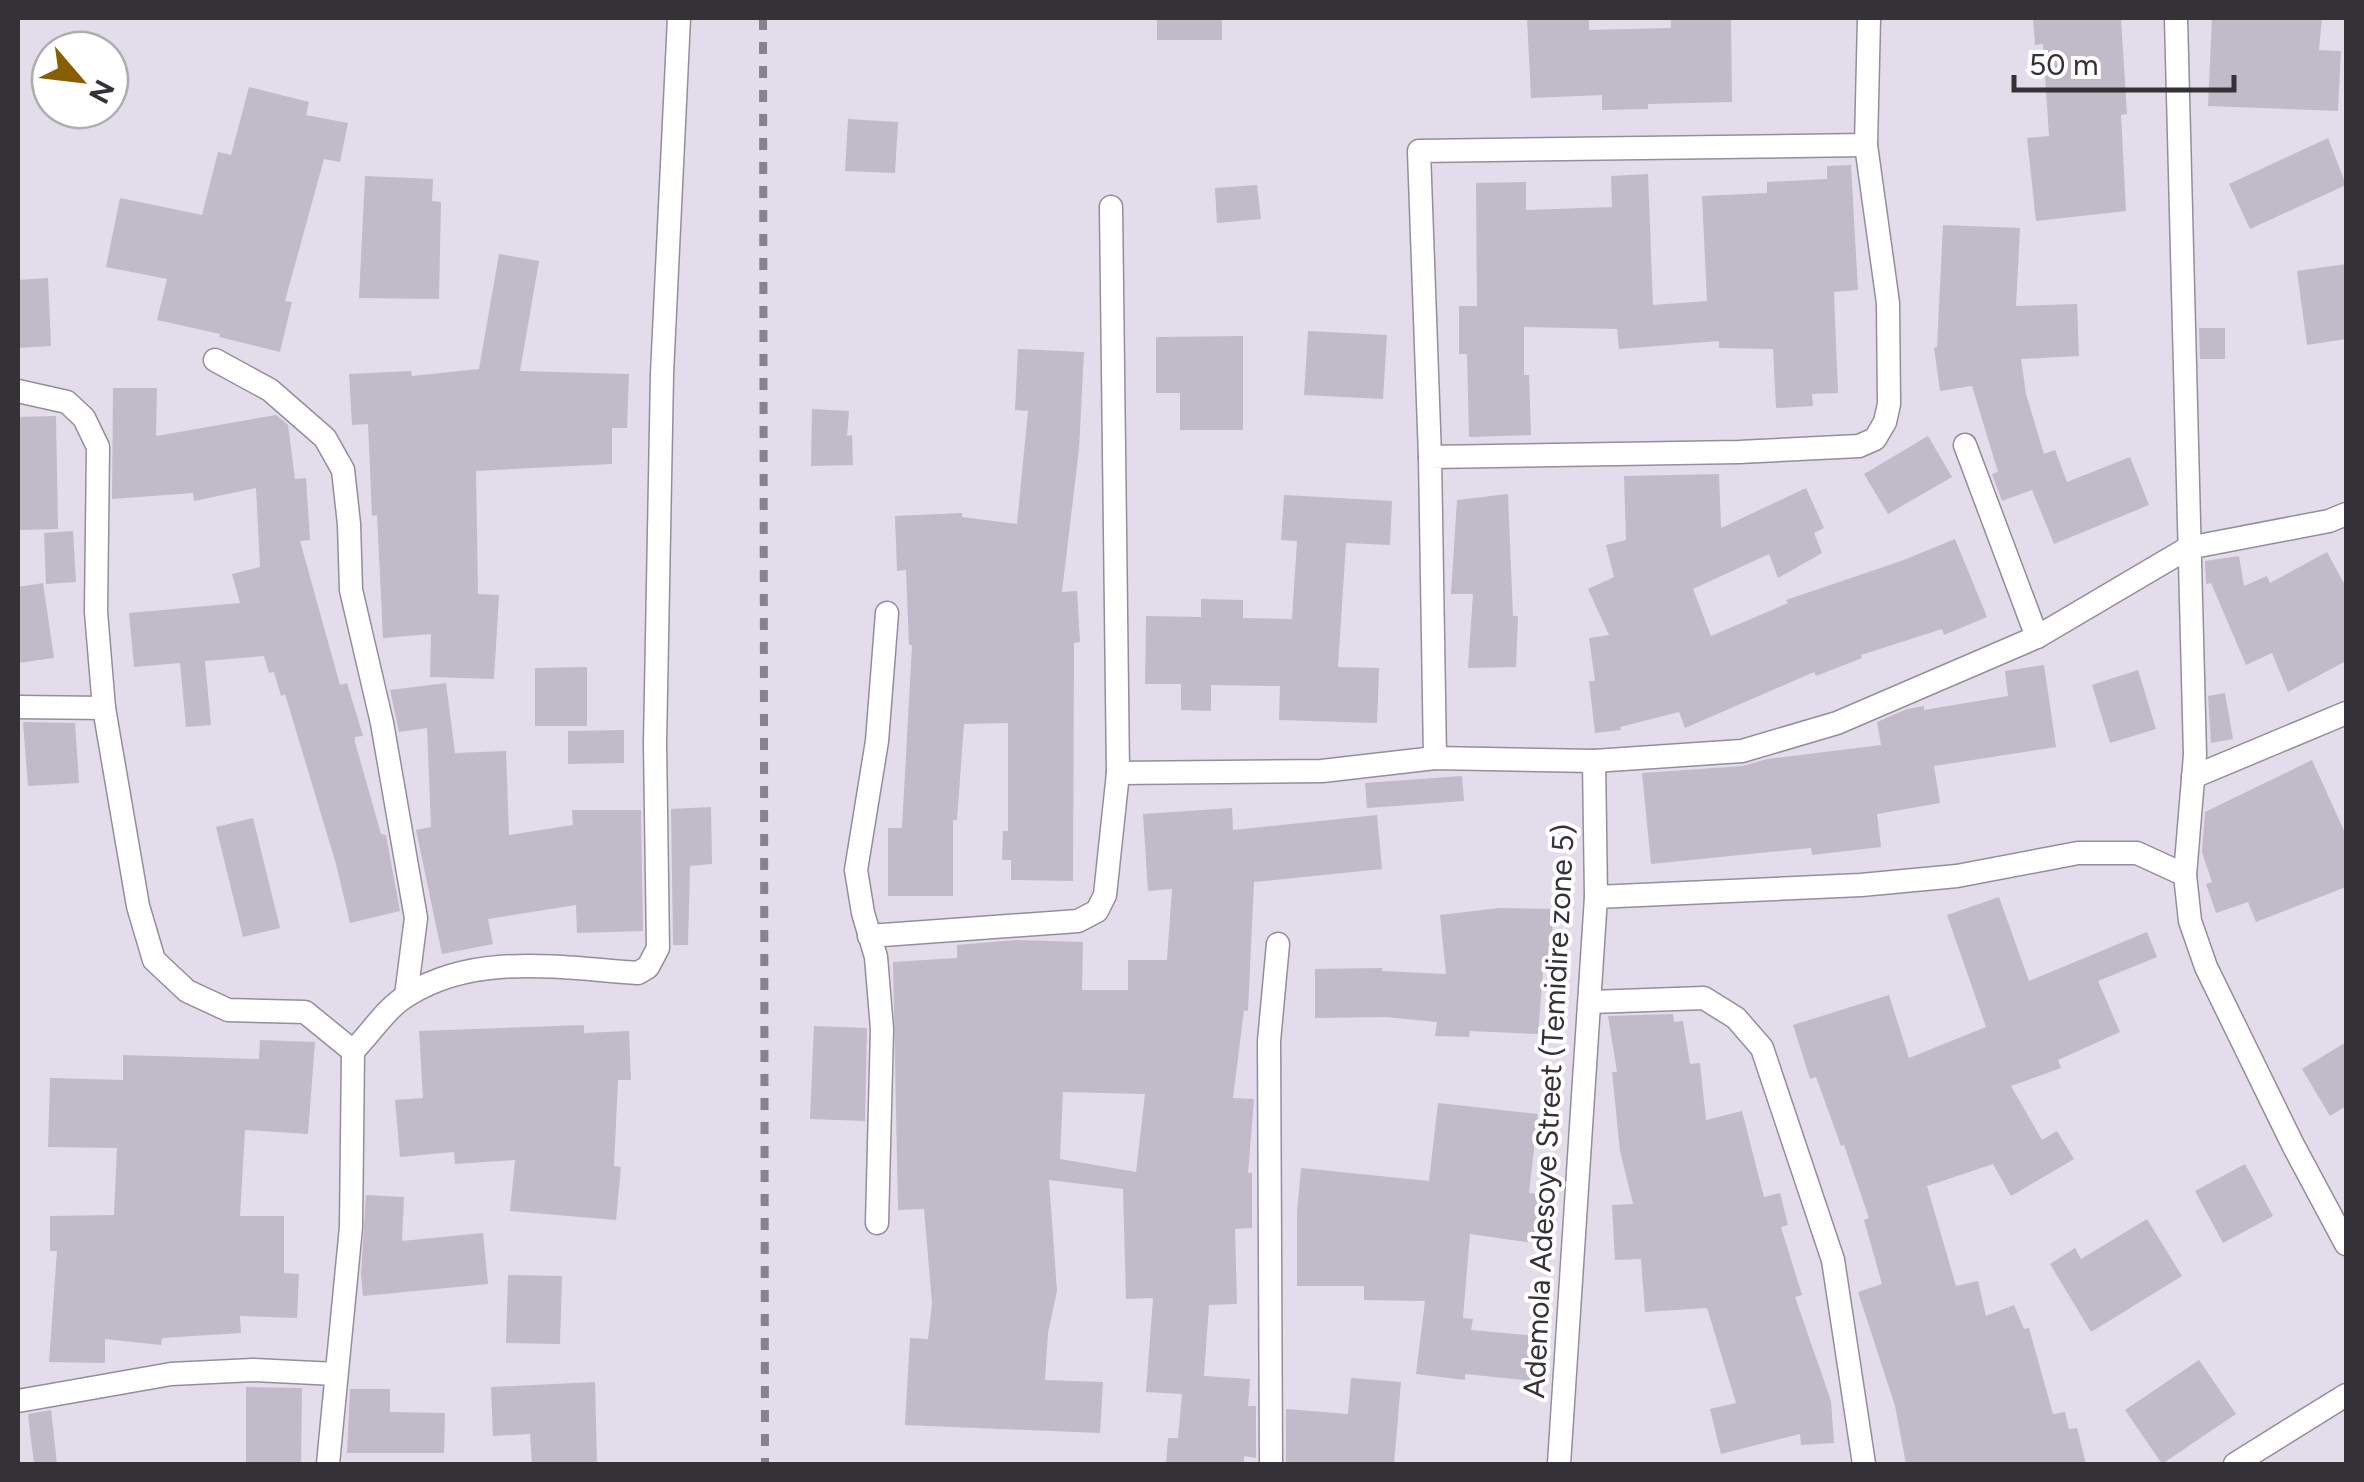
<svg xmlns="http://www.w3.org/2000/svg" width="2364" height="1482" viewBox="0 0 2364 1482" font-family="Figtree,sans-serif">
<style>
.building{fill:#c0bac9;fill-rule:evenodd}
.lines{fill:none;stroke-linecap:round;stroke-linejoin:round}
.minor-casing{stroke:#948e9c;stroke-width:25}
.minor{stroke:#fff;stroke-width:22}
.rail{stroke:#87828c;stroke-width:8;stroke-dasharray:12 12;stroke-linecap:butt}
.labels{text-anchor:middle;stroke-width:8;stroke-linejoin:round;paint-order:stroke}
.street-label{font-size:30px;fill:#343137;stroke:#fff}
</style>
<rect width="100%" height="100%" fill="#e3dceb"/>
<!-- building -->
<g class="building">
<rect x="1157" y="18" width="65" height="22"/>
<polygon points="1527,18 1589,18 1589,30 1671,28 1671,18 1731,18 1732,102 1648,104 1648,109 1602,110 1602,95 1531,98"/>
<polygon points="2033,18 2121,18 2127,114 2121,115 2126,211 2036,221 2027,138 2049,136 2043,44 2035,45"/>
<polygon points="2212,18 2322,18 2319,50 2341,51 2338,111 2208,106"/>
<polygon points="249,87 309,102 306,115 348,123 340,162 324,159 285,301 292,302 280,352 219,337 220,334 157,320 167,279 106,267 120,198 202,215 218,152 231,155"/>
<polygon points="848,119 898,122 895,173 845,171"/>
<polygon points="2328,138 2346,185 2250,229 2229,184"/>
<polygon points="1851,165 1858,290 1834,292 1838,393 1812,394 1813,406 1776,408 1773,349 1719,348 1719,341 1619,349 1617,329 1524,327 1524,375 1529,375 1531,435 1469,437 1467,354 1459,354 1459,306 1477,306 1476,183 1526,182 1526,210 1612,207 1611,176 1648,174 1653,305 1707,301 1702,196 1767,193 1767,182 1827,179 1827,166"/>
<polygon points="365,176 433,179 432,201 441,202 439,299 359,298"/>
<polygon points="1257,185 1261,219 1217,223 1215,188"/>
<polygon points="1943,225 2020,228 2016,306 2077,304 2079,356 2021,359 2026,394 2044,454 2055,450 2067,482 2130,457 2149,505 2054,544 2032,490 2002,501 1992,474 1998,472 1972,386 1940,391 1934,348 1937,347"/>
<polygon points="499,254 539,261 520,371 629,374 627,428 612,428 612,464 476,471 478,594 499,595 494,679 430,677 431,634 383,638 377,515 372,516 368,424 352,425 349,374 411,371 412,376 479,369"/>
<polygon points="2346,264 2346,339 2307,345 2297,271"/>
<polygon points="48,278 51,346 18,348 18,280"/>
<polygon points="2199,328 2225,328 2225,359 2200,359"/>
<polygon points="1308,331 1387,335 1383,399 1304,395"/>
<polygon points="1243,336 1243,430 1180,430 1180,393 1156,393 1156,337"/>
<polygon points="1018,349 1084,352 1079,449 1062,592 1077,591 1080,642 1074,643 1073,881 1011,880 1011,860 1002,860 1003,831 1008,831 1008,723 964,724 957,820 953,820 953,896 888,896 888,828 902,828 912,645 909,645 906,570 897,571 895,516 962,513 962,517 1017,524 1028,411 1015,410"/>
<polygon points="113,388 157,388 156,436 276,415 288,425 295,479 306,478 310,540 300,541 340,685 347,683 363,736 355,737 355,742 381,834 386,835 400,911 350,923 336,864 285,694 281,696 274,672 269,673 264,656 205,661 211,725 186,727 180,663 134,667 129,613 240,603 232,574 260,567 256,488 194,501 193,493 112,499"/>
<polygon points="812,409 849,411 847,436 852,435 853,465 811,466"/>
<polygon points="56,416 58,529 18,530 18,417"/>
<polygon points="1928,436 1952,477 1888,514 1864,474"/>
<polygon points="1719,474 1721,528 1806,488 1824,528 1814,533 1822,553 1778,578 1769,554 1693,589 1711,636 1788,603 1786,600 1901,561 1955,539 1987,617 1944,635 1942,629 1861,655 1862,658 1816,676 1814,672 1685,728 1679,712 1620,727 1621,730 1595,733 1589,681 1595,681 1589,638 1609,635 1588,589 1614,577 1606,545 1626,540 1624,476"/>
<polygon points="1508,494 1513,616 1518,616 1516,667 1468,668 1473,594 1451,594 1457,500"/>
<polygon points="1284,495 1392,501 1390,545 1346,543 1338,667 1379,668 1377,723 1279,720 1280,686 1211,685 1211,711 1181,710 1181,684 1145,684 1146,616 1201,617 1201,599 1243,600 1243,618 1292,619 1297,541 1281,540"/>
<polygon points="73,531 76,582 46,584 44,533"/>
<polygon points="2327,552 2346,587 2346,661 2288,692 2272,653 2246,665 2211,583 2206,584 2205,561 2239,556 2244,586 2267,576 2270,583"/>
<polygon points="43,583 54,658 18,663 18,587"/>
<polygon points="2044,665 2056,747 1934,766 1940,803 1877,814 1881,847 1812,855 1811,848 1651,864 1642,773 1743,766 1767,759 1881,745 1877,722 1907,709 1924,706 1924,710 2008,696 2005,671"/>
<polygon points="587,667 587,726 535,726 535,668"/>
<polygon points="2138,670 2156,729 2110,743 2092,685"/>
<polygon points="446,683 455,753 506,751 509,835 573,825 572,810 641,810 643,931 577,933 576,905 488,919 493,944 442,954 416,830 431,827 427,728 399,732 390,690"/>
<polygon points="2225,693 2233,739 2211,743 2208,696"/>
<polygon points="23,722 75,723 79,783 28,786"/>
<polygon points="624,730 624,763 568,764 568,731"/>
<polygon points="2312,760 2346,835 2346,887 2256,922 2248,902 2216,913 2206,884 2212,882 2202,852 2205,812"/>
<polygon points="1462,776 1464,801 1367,808 1365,783"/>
<polygon points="711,807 712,864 690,866 688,945 673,945 671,809"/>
<path d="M1232,808l1,22 144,-15 5,54 -128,13 -6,129 -4,-1 -11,88 21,1 -6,74h4v55l-17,1 2,75 -28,1 -5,71 46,3 -2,27h8v52l-12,-2v8h-78l2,-26h10l4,-44 -36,-2 7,-94 -27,1 -3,-110 -74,-9 8,111 -9,42 -3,47 58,2 -3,51 -195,-8 5,-87 18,1 4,-36 -8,-94 -26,1 -5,-248 64,-4v-13l59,-5 67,2 -1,48h46v-30h39l5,-71 -24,2 -5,-77zM1063,1092l82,2 -9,78 -76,-13z"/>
<polygon points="253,818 280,928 243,937 216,827"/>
<polygon points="1999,897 2029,981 2147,932 2157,957 2098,981 2120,1032 2058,1060 2061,1068 2011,1086 2042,1140 2057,1131 2074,1159 2011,1196 1993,1164 1927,1186 1956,1286 1978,1281 1986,1316 2014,1305 2024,1329 2029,1328 2053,1414 2065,1412 2069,1429 2077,1428 2086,1464 1906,1464 1895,1406 1858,1292 1882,1284 1864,1220 1869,1218 1844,1145 1841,1146 1816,1077 1810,1079 1793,1025 1889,995 1909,1058 1986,1027 1947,915"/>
<polygon points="1499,908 1553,909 1551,973 1543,972 1538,1034 1470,1031 1469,1037 1435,1036 1437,1022 1385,1017 1315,1018 1315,969 1382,968 1382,971 1446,974 1440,915"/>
<polygon points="1673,1014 1674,1022 1683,1021 1690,1064 1700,1063 1706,1120 1742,1111 1764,1197 1780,1193 1788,1225 1781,1227 1802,1295 1795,1297 1831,1401 1834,1443 1801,1445 1800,1434 1721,1454 1710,1409 1736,1403 1707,1308 1645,1312 1641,1259 1615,1260 1612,1205 1633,1204 1620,1151 1612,1072 1617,1072 1608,1016"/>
<polygon points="584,1025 584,1033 629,1031 631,1080 618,1080 614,1166 621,1167 616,1220 510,1211 515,1160 455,1164 454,1152 400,1157 395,1100 423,1098 419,1031"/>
<polygon points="814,1026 867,1028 865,1121 810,1119"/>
<polygon points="260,1040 315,1042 308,1134 245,1130 240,1216 284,1216 284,1273 299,1274 297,1318 240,1316 241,1333 162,1338 161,1345 105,1339 105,1363 49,1362 57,1251 50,1251 50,1216 114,1215 117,1148 48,1147 50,1078 123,1080 123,1055 259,1059"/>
<polygon points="2346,1042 2346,1106 2330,1116 2302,1069"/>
<polygon points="1438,1103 1538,1114 1529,1193 1541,1194 1534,1243 1470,1234 1463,1318 1473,1319 1471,1330 1538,1336 1534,1381 1465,1374 1465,1380 1416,1374 1425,1301 1364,1300 1364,1286 1297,1286 1297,1212 1301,1168 1429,1181"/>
<polygon points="2245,1164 2273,1216 2223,1243 2195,1191"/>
<polygon points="366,1195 404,1197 402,1241 483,1233 488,1284 363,1296 361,1274"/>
<polygon points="2147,1219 2182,1276 2091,1332 2050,1264 2075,1248 2081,1259"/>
<polygon points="508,1275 562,1276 560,1344 506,1343"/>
<polygon points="2199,1360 2236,1414 2162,1464 2125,1410"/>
<polygon points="1351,1378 1401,1382 1394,1464 1286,1464 1286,1409 1348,1414"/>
<polygon points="595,1382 597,1464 532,1464 530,1434 493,1436 491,1387"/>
<polygon points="246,1387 302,1388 301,1464 246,1464"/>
<polygon points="350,1389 390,1389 390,1412 445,1413 444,1453 347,1453"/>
<polygon points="51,1410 57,1464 34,1464 28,1414"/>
</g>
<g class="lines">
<defs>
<g id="minor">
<polyline points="2176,18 2195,755 2185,875 2190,921 2206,967 2293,1145 2346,1244"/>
<polyline points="215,360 270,390 325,438 343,470 349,524 351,590 382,723 416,918 406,996"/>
<polyline points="18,391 67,402 84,418 98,447 96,612 104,708 138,906 154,960 187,991 228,1010 305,1012 353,1051"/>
<polyline points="1965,445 2037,637"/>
<polyline points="1430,457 1419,151 1866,145"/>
<polyline points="18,707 104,708"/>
<polyline points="1435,758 1430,457 1739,452 1859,446 1875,439 1885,422 1889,404 1888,303 1866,145 1869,18"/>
<polyline points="1118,773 1322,771 1435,758 1594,761 1742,751 1837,723 2037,637 2188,548 2329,521 2346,514"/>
<polyline points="2193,777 2346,713"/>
<polyline points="1596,897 1861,885 1957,876 2078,853 2137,853 2185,875"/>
<polyline points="869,936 1078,921 1097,911 1105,895 1118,773 1111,207"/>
<polyline points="1591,1002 1704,998 1736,1018 1762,1048 1833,1260 1864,1464"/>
<polyline points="877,1223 882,1029 876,957 863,913 856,870 877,741 887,613"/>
<polyline points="18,1401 171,1374 253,1370 336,1374"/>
<path d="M328,1464l23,-237 2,-176c17,-17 34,-44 55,-56 68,-43 154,-27 230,-22l10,-6 10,-19 -3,-204 7,-370 17,-356"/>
<polyline points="1271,1464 1269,1041 1278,944"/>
<polyline points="1559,1464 1596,897 1594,761"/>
<polyline points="2235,1464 2346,1395"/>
</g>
</defs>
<!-- minor casing -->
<use href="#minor" class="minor-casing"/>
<!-- minor -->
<use href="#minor" class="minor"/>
<!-- rail -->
<polyline class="rail" points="763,18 765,1464"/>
</g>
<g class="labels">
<!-- street labels -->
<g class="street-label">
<text transform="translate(1549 1111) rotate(-87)" y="10">Ademola Adesoye Street (Temidire zone 5)</text>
</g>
</g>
<!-- border -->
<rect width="2364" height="1482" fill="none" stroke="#343137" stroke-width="40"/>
<!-- north arrow -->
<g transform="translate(80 80) rotate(118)"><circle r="48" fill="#ffffff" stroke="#aeadaf" stroke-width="2.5"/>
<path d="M0-8L18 38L0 25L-18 38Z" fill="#885f00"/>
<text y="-15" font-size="28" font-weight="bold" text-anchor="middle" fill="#343137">N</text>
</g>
<!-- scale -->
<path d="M2014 75v15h220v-15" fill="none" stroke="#343137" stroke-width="5"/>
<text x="2029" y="75" font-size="30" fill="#343137" stroke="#ffffff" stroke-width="8" paint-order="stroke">50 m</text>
</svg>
